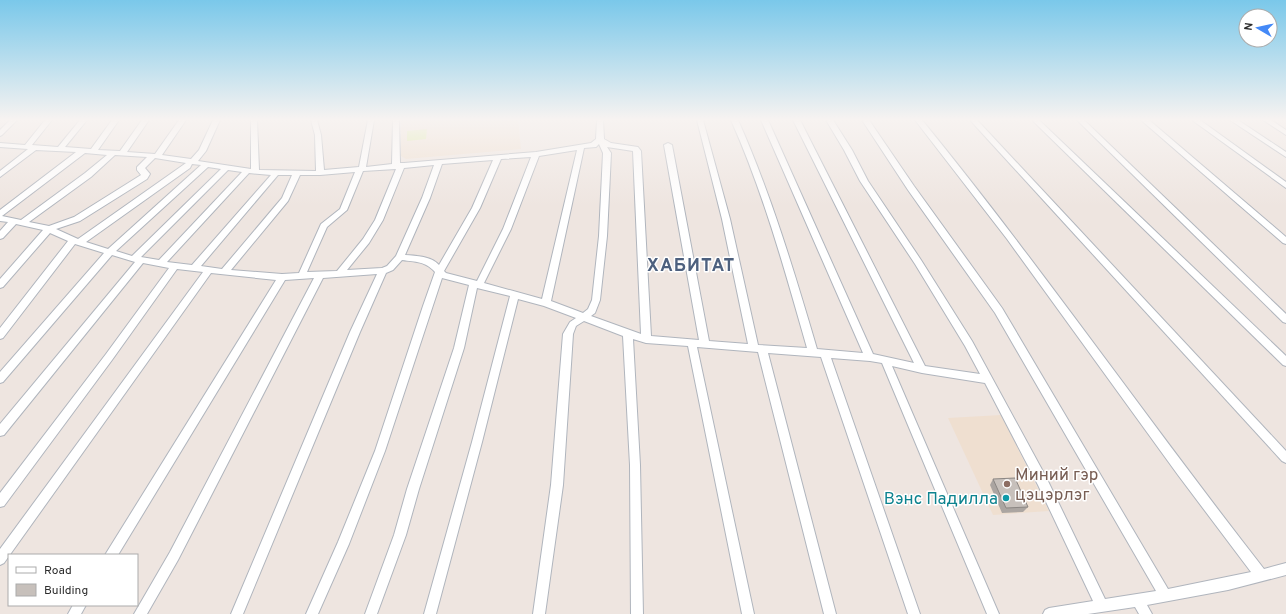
<svg xmlns="http://www.w3.org/2000/svg" width="1286" height="614" viewBox="0 0 1286 614" font-family="Overpass,sans-serif">
<style>
.education{fill:#efdfd0}
.pitch{fill:#d8ea9a}
.lines{fill:none;stroke-linecap:round;stroke-linejoin:round}
.minor-casing{stroke:#b0b5bd;stroke-width:2}
.minor{fill:#fff;fill-rule:evenodd}
.wall{fill:#aba5a1}
.building{fill:#c7c0bb;stroke:#8b8683}
.education-dot{fill:#8d6e63;stroke:#fff;stroke-width:1.5}
.culture-dot{fill:#0f9aa8;stroke:#fff;stroke-width:1.5}
.labels{text-anchor:middle;stroke-width:3;stroke-linejoin:round;paint-order:stroke}
.near-education-label{font-size:17px;fill:#785e54;stroke:#fff;text-anchor:start}
.near-culture-label{font-size:17px;fill:#0d838f;stroke:#fff;text-anchor:end}
.district-label{font-size:18px;font-weight:bold;letter-spacing:1px;fill:#4d607e;stroke:#fff}
</style>
<rect width="100%" height="100%" fill="#eee5e0"/>
<!-- education -->
<g class="education">
<polygon points="401,120 518,120 521,149 406,159 401,156"/>
<polygon points="1001,415 1049,511 993,515 948,418"/>
</g>
<!-- pitch -->
<polygon class="pitch" points="427,129 426,139 407,141 407,131"/>
<g class="lines">
<defs>
<g id="minor">
<polygon points="10,120 17,120 2,135 0,136 0,130"/>
<path d="M45,120h7l-20,25 26,2 22,-27h7l-22,27 26,2 21,-29h7l-21,30 22,1 22,-31h7l-22,32 28,2 24,-34h7l-24,35 29,4 8,-9 14,-30h7l-14,31 -8,10 53,8v-49h6l2,50 57,1 -1,-36 -4,-15h6l4,15 3,35 35,-3 9,-47h6l-8,47 26,-3 1,-44h6l1,43h4l132,-11 55,-9 5,-4 1,-19h6l1,19 7,4 27,4 3,4 10,185 48,4 -35,-195 4,-2 4,2 37,196 39,3 -26,-125 -25,-99h6l27,99 28,126 49,3c-22,-77 -43,-154 -76,-228h7c33,74 56,151 79,229l46,4 -102,-233h7l105,234 41,9 -121,-243h7l125,246 55,8 -15,-28 -50,-82 -55,-83 -16,-31 -18,-30h7l19,30 16,31 53,79 51,81 74,136 59,122 51,-8 -161,-278 -87,-123 -46,-70h7l45,66 88,122 166,281 83,-17 -73,-97 -171,-236 -92,-119h7c119,146 226,301 342,449l22,-6v12l-58,15 -81,15 5,9h-13l-4,-7 -47,7h-45l2,-4 4,-2 44,-7 -55,-116 -53,-102 -63,-10 -30,-7 107,248h-12l-105,-251 -12,-2 -39,-3 89,256h-12l-87,-257 -53,-4 68,261h-12l-66,-262 -61,-5 57,267h-12l-54,-268 -42,-3 -13,-4 7,126 3,149h-12l-1,-149 -7,-129 -39,-15 -8,5 -3,8 -10,151 -18,129h-12l18,-129 12,-151 7,-12 6,-4 -32,-12 -26,-7 -36,143 -46,172h-12l48,-172 38,-146 -33,-8 -13,60 -45,141 -13,46 -29,79h-12l29,-79 13,-46 47,-141 15,-63 -27,-7 -57,173 -36,93 -31,70h-12l32,-72 37,-91 48,-145 12,-34c-10,-11 -19,-10 -33,-12l-9,10 -7,3 -26,59 -117,282h-12l119,-282 27,-58 -54,4 -145,282 -31,54h-13l36,-62 144,-274 -29,2 -167,275h-13l171,-275 -65,-7 -207,290 -4,2v-16l203,-277 -26,-3 -65,91 -108,146 -4,1v-14l106,-139 63,-86 -26,-5 -139,172 -4,1v-12l135,-162 -23,-7 -109,127 -3,1v-11l104,-119 -29,-9 -72,94 -3,1v-11l68,-87 -18,-8 -47,54 -3,1v-9l43,-49 -27,-6 -13,14 -3,1v-8l8,-9 -8,-1v-11l76,-58 -40,-2 -36,27v-6l28,-22 -28,-2v-4l25,2zM599,144l4,9 -4,83 -7,64 -4,9 -5,4 -32,-12 33,-153 12,-1zM607,147l26,4 8,183 -50,-18 4,-3 5,-13 7,-64 4,-83zM577,150l-35,149 -58,-16 27,-54 28,-73zM85,153l22,2 -22,18 -64,47 -19,-4zM115,155l32,2 -10,10v3l4,5 -67,42 -25,9 -20,-4 62,-45zM531,157l-28,72 -26,52 -31,-8 -2,-2 36,-63 21,-49zM155,158l31,5 -108,76 -22,-10 24,-8 67,-42 3,-5 -5,-6zM493,160l-21,48 -33,57c-8,-9 -22,-9 -34,-10l25,-57 12,-34zM192,164l9,1 -93,84 -22,-7 104,-74zM434,165l-12,33 -26,58 -9,10 -5,2 -35,2 22,-27 14,-23 21,-52zM208,167l13,2 -89,87 -16,-5zM396,169l-21,51 -12,19 -26,32 -30,1 20,-45 20,-17 16,-39zM228,170l14,2 -83,88 -18,-3zM355,172l-15,37 -19,15 -22,49 -17,1 -51,-4 57,-69 12,-26h20zM249,173l22,2 -79,90 -25,-3zM278,175h14l-10,23 -60,71 -21,-3z"/>
<polygon points="970,120 977,120 1286,451 1286,463 1282,461"/>
<polygon points="1032,120 1039,120 1286,356 1286,366 1283,365"/>
<polygon points="1077,120 1084,120 1286,314 1286,323 1283,322"/>
<polygon points="1141,120 1149,120 1286,237 1286,244 1283,243"/>
<polygon points="1192,120 1200,120 1286,182 1286,188"/>
<polygon points="1230,120 1238,120 1286,152 1286,157"/>
<polygon points="1263,120 1271,120 1286,130 1286,135"/>
<polygon points="73,605 86,605 81,614 68,614"/>
</g>
</defs>
<!-- minor casing -->
<use href="#minor" class="minor-casing"/>
<!-- minor -->
<use href="#minor" class="minor"/>
</g>
<!-- wall -->
<polygon class="wall" points="993,479 1028,507 1023,512 1002,513 990,485"/>
<!-- building -->
<polygon class="building" points="1015,478 1028,507 1006,508 993,479"/>
<!-- sky -->
<linearGradient id="sky" x2="0" y2="1"><stop stop-color="#7ac8ea"/><stop offset="0.58" stop-color="#f7f3f1"/><stop offset="1" stop-color="#f7f3f1" stop-opacity="0"/></linearGradient>
<rect width="1286" height="206" fill="url(#sky)"/>
<!-- markers -->
<circle class="education-dot" cx="1007" cy="484" r="4"/>
<circle class="culture-dot" cx="1006" cy="498" r="4"/>
<g class="labels">
<!-- near-education labels -->
<g class="near-education-label">
<text x="1015" y="480">Миний гэр<tspan x="1015" dy="20">цэцэрлэг</tspan></text>
</g>
<!-- near-culture labels -->
<g class="near-culture-label">
<text x="998" y="504">Вэнс Падилла</text>
</g>
<!-- district labels -->
<g class="district-label">
<text x="691" y="271">ХАБИТАТ</text>
</g>
</g>
<!-- legend -->
<rect x="8" y="554" width="130" height="52" fill="#ffffff" stroke="#ababab"/>
<rect x="16" y="567" width="20" height="6" fill="#ffffff" stroke="#ababab"/>
<text x="44" y="574" font-size="12" fill="#2d2d2d">Road</text>
<rect x="16" y="584" width="20" height="12" fill="#c7c0bb" stroke="#ababab"/>
<text x="44" y="594" font-size="12" fill="#2d2d2d">Building</text>
<!-- north arrow -->
<g transform="translate(1258 28) rotate(279)"><circle r="19" fill="#ffffff" stroke="#ababab"/>
<path d="M0-3L7 15L0 10L-7 15Z" fill="#4489f7"/>
<text y="-6" font-size="11" font-weight="bold" text-anchor="middle" fill="#2d2d2d">N</text>
</g>
</svg>
